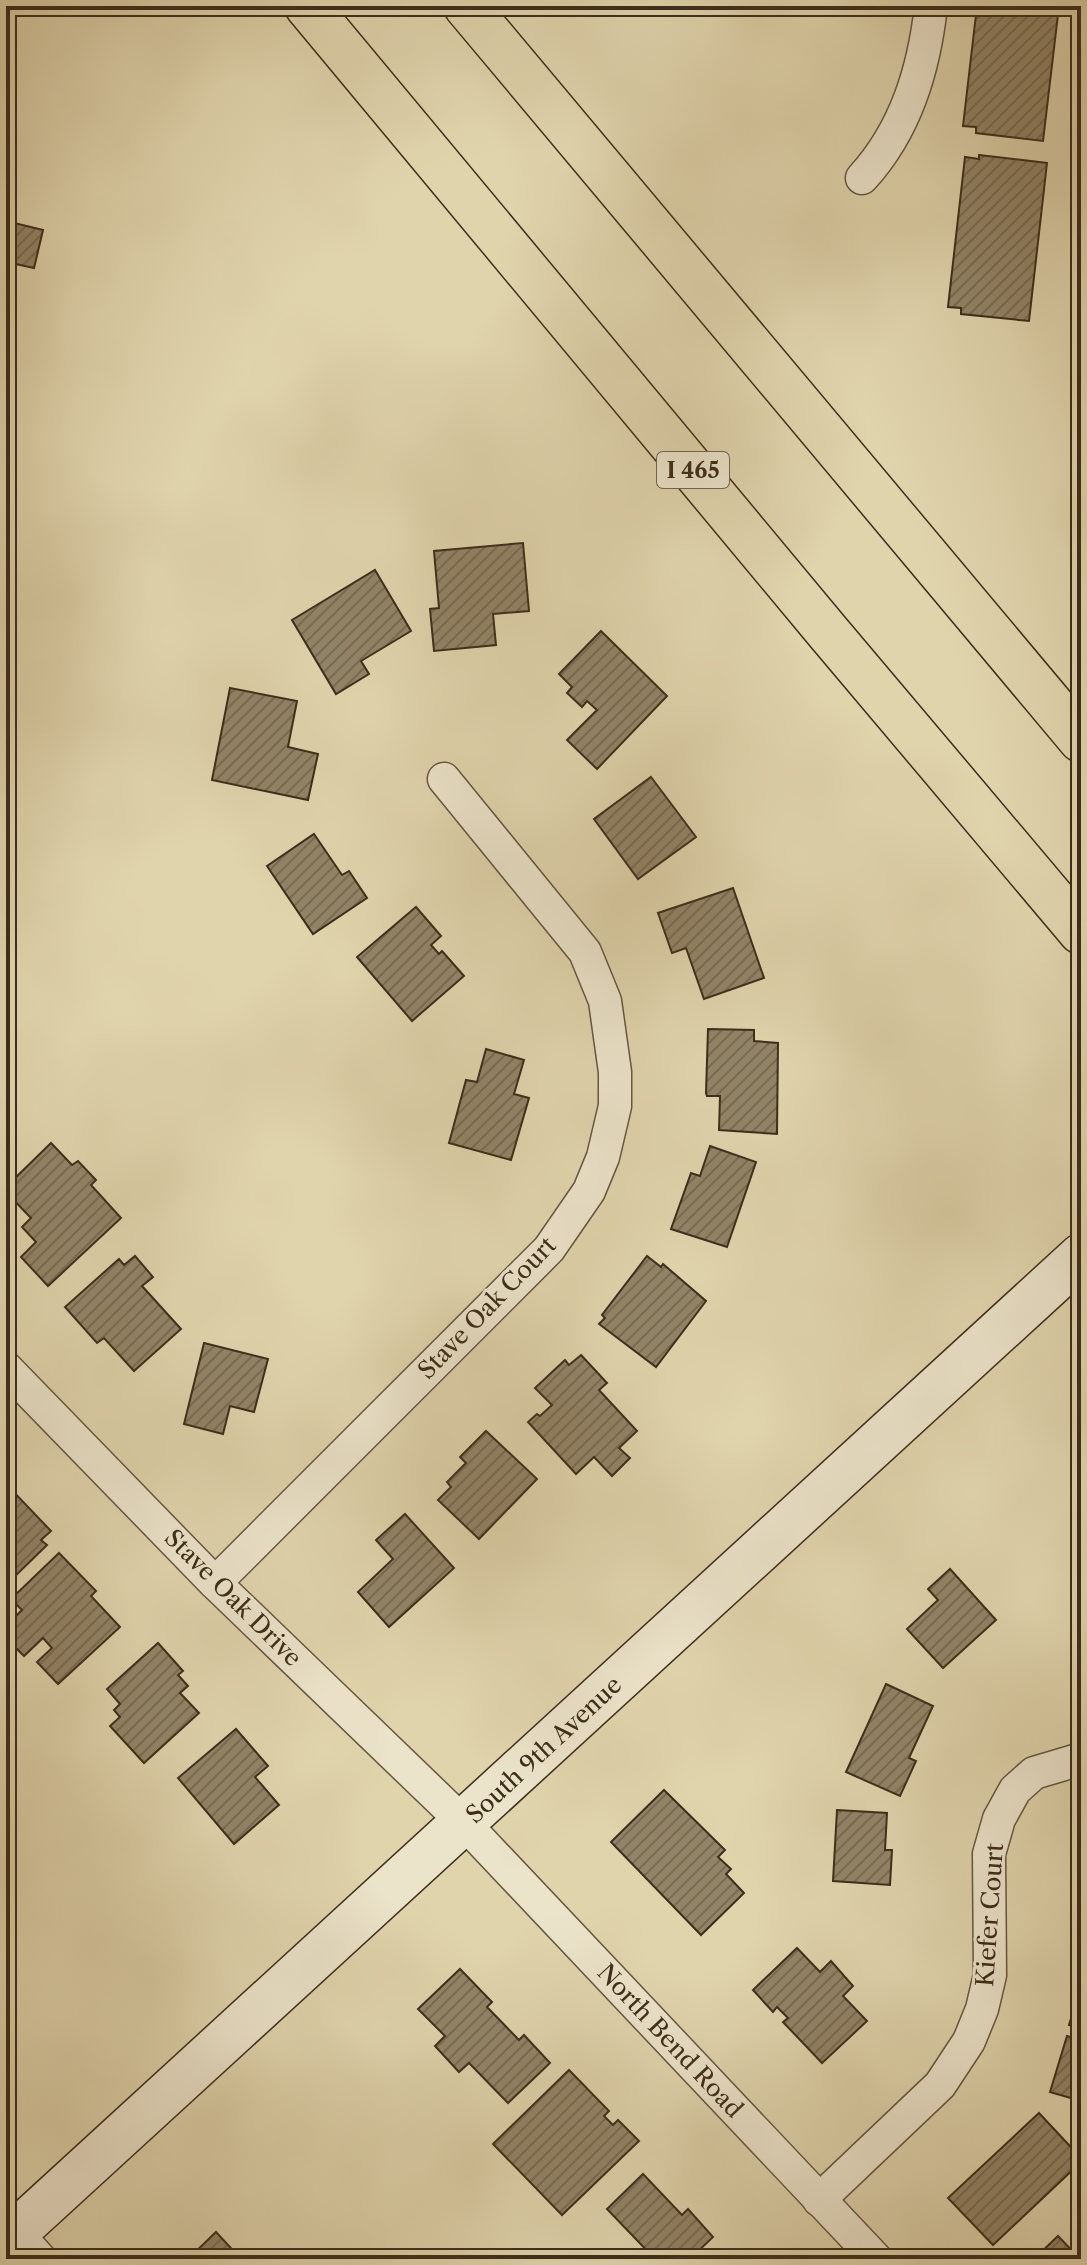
<svg xmlns="http://www.w3.org/2000/svg" width="1087" height="2265" viewBox="0 0 1087 2265" font-family="'Libre Caslon Text',serif">
<style>
.building{fill:url(#building-hatch);stroke:#3d2d1b;stroke-width:2}
.lines{fill:none;stroke-linecap:round;stroke-linejoin:round}
.street-casing{stroke:#665740;stroke-width:35}
.secondary-casing{stroke:#3d2d1b;stroke-width:47}
.highway-casing{stroke:#3d2d1b;stroke-width:47}
.street{stroke:#ebe3ca;stroke-width:32}
.secondary{stroke:#ebe3ca;stroke-width:44}
.highway{stroke:#e0d4ad;stroke-width:44}
.labels{text-anchor:middle;stroke-width:6;stroke-linejoin:round;paint-order:stroke}
.shield{fill:#ebe3ca;stroke:#716450;stroke-width:2}
.shield-label{font-size:22px;font-weight:bold;fill:#3d2d1b}
.street-label{font-size:24px;fill:#3d2d1b;stroke:#ebe3ca}
</style>
<defs>
<pattern id="building-hatch" width="6" height="6" patternUnits="userSpaceOnUse" patternTransform="scale(2)"><rect width="6" height="6" fill="#928467"/><path d="M-1 1l2-2M0 6l6-6M5 7l2-2" fill="none" stroke="#786c54"/></pattern>
</defs>
<rect width="100%" height="100%" fill="#e0d4ad"/>
<filter id="stains"><feTurbulence type="fractalNoise" baseFrequency=".0025" numOctaves="4"/><feColorMatrix values="0 0 0 0 .2 0 0 0 0 .09 0 0 0 0 .02 0 0 0 .5 -.17"/></filter>
<radialGradient id="worn" r=".72"><stop offset=".6" stop-color="#630" stop-opacity="0"/><stop offset="1" stop-color="#630" stop-opacity=".3"/></radialGradient>
<g class="building">
<path d="M977 6H1059L1043 141 976 133V127L963 126Z"/>
<path d="M979 155 1047 163 1029 321 961 314V308L948 307 965 157 979 159Z"/>
<path d="M6 221 43 230 34 268 11 263 6 283Z"/>
<path d="M523 543 529 611 493 614 496 645 434 651 430 609 439 608 434 551Z"/>
<path d="M375 570 411 631 361 661 369 674 336 694 292 620Z"/>
<path d="M601 631 667 696 597 769 567 740 597 710 587 701 582 707 567 693 572 687 559 674Z"/>
<path d="M230 688 297 701 288 747 318 754 308 800 212 780Z"/>
<path d="M651 777 696 837 638 879 594 819Z"/>
<path d="M314 834 342 875 349 871 367 898 313 934 267 866Z"/>
<path d="M733 888 764 978 704 999 686 948 672 953 658 913Z"/>
<path d="M416 907 441 936 431 945 439 954 442 951 464 976 412 1021 357 957Z"/>
<path d="M708 1029 754 1030V1041L778 1043 777 1134 719 1130 720 1096H707L706 1093Z"/>
<path d="M486 1049 524 1060 514 1094 529 1098 511 1160 449 1143 466 1080 477 1082Z"/>
<path d="M51 1143 72 1165 78 1161 96 1180 91 1185 121 1218 48 1286 21 1257 36 1242 22 1227 31 1218 6 1192V1187Z"/>
<path d="M710 1146 756 1162 727 1247 671 1229 691 1173 700 1176Z"/>
<path d="M135 1256 153 1277 142 1286 181 1329 134 1371 104 1338 97 1343 65 1307 119 1259 124 1265Z"/>
<path d="M647 1256 661 1267 663 1264 706 1301 656 1367 599 1324 605 1318 602 1315Z"/>
<path d="M204 1343 268 1359 254 1412 230 1406 223 1434 184 1424Z"/>
<path d="M581 1355 607 1383 599 1390 637 1431 619 1448 630 1458 612 1476 594 1457 576 1474 528 1422 537 1414 540 1416 552 1405 535 1388 565 1360 569 1365Z"/>
<path d="M486 1431 537 1479 479 1539 438 1500 451 1487 447 1482 466 1463 460 1457Z"/>
<path d="M6 1484 51 1531 41 1540 47 1545 6 1585Z"/>
<path d="M405 1514 454 1568 389 1627 358 1592 393 1559 376 1540Z"/>
<path d="M59 1553 96 1591 91 1596 120 1627 58 1684 37 1662 52 1648 43 1638 24 1656 6 1638V1626L22 1610 11 1599Z"/>
<path d="M950 1569 996 1620 943 1668 907 1629 938 1600 928 1589Z"/>
<path d="M158 1643 183 1671 178 1675 188 1686 180 1693 199 1713 144 1763 110 1726 120 1717 114 1710 120 1704 107 1689Z"/>
<path d="M886 1684 933 1706 909 1758 916 1761 900 1796 846 1772Z"/>
<path d="M236 1729 268 1766 255 1777 279 1805 234 1844 178 1778Z"/>
<path d="M664 1790 725 1850 718 1857 731 1869 726 1874 744 1893 701 1935 611 1842Z"/>
<path d="M837 1810 887 1813 885 1850H892L890 1885 833 1881Z"/>
<path d="M797 1948 820 1972 831 1961 853 1986 843 1996 867 2021 822 2063 783 2022 788 2018 777 2007 773 2012 753 1990Z"/>
<path d="M460 1969 492 2002 487 2007 519 2040 524 2035 550 2063 508 2103 469 2063 459 2072 435 2046 445 2036 418 2009Z"/>
<path d="M1079 1992H1081V2101L1050 2092 1067 2036 1074 2038 1077 2027 1069 2025Z"/>
<path d="M569 2070 609 2111 604 2116 613 2125 618 2120 639 2141 562 2215 493 2144Z"/>
<path d="M1039 2113 1081 2158V2162L993 2245 948 2198Z"/>
<path d="M643 2174 682 2215 688 2209 713 2237 690 2259H655L607 2209Z"/>
<path d="M216 2232 241 2259H188Z"/>
<path d="M1058 2236 1080 2259H1034Z"/>
</g>
<g class="lines">
<g class="street-casing">
<g id="street">
<path d="M862 178C906 130 924 69 931 6"/>
<path d="M6 1368 215 1583 464 1823 876 2259"/>
<path d="M215 1583 549 1249 589 1191 603 1157 615 1106V1072L605 1001 585 952 444 779"/>
<path d="M819 2200 940 2085 969 2041 982 2009 990 1975 989 1854 999 1819 1015 1790 1034 1773 1081 1759"/>
<path d="M16 2232 40 2259"/>
</g>
</g>
<g class="secondary-casing">
<path id="secondary" d="M6 2241 1081 1256"/>
</g>
<g class="highway-casing">
<g id="highway">
<path d="M307 6 827 631 1081 932"/>
<path d="M466 6 1081 740"/>
</g>
</g>
<use href="#street" class="street"/>
<use href="#secondary" class="secondary"/>
<use href="#highway" class="highway"/>
</g>
<g class="labels">
<rect class="shield" x="657" y="452" width="72" height="36" rx="6"/>
<g class="shield-label">
<text x="693" y="478">I 465</text>
</g>
<g class="street-label">
<text transform="translate(487 1308) rotate(-46)" y="8">Stave Oak Court</text>
<text transform="translate(233 1598) rotate(45)" y="8">Stave Oak Drive</text>
<text transform="translate(544 1750) rotate(-43)" y="8">South 9th Avenue</text>
<text transform="translate(990 1915) rotate(-86)" y="8">Kiefer Court</text>
<text transform="translate(670 2041) rotate(47)" y="8">North Bend Road</text>
</g>
</g>
<rect width="1087" height="2265" fill="none" stroke="#e0d4ad" stroke-width="32"/>
<rect x="8" y="8" width="1071" height="2249" fill="none" stroke="#3d2d1b" stroke-width="4"/>
<rect x="16" y="16" width="1055" height="2233" fill="none" stroke="#3d2d1b" stroke-width="2"/>
<rect width="100%" height="100%" filter="url(#stains)"/>
<rect width="100%" height="100%" fill="url(#worn)"/>
</svg>
